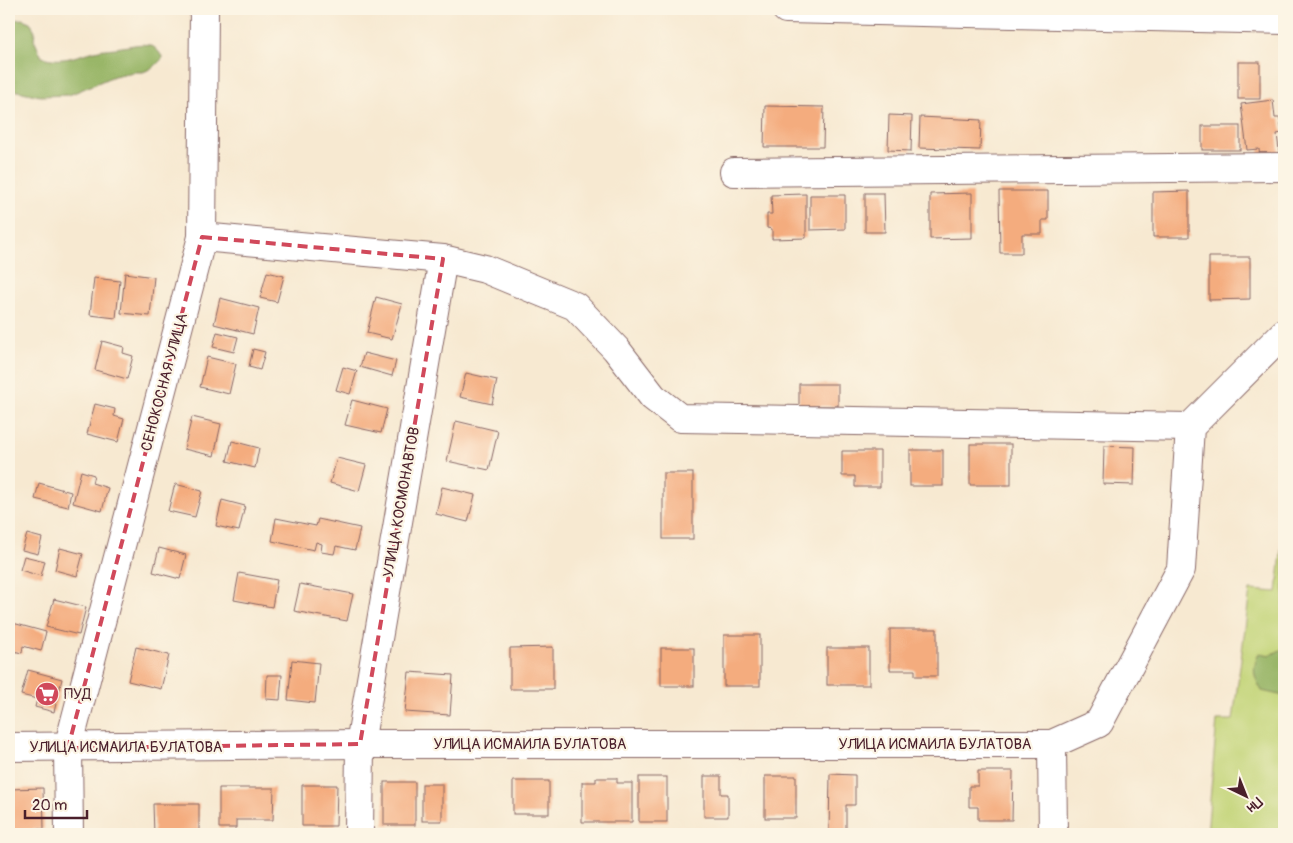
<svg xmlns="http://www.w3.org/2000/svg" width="1293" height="843" viewBox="0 0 1293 843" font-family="Pangolin,sans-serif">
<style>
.green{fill:#c2d477;stroke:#867a51}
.forest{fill:#99b668;stroke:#726a4a}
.building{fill:#f4ac7e}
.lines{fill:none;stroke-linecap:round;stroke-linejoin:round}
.minor-casing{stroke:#876665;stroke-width:30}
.minor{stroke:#fff;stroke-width:28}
.marked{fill:none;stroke:#d1495b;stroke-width:4;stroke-dasharray:10 6;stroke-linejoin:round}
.labels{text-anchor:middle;stroke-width:4.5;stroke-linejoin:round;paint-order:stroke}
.street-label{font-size:15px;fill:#4a1f2b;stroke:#fcf5e5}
.poi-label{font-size:15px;fill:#4a1f2b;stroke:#fcf5e5;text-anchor:start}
</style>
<rect width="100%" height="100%" fill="#fcf5e5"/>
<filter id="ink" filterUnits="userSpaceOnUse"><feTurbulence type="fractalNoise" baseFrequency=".02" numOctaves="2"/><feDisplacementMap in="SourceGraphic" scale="10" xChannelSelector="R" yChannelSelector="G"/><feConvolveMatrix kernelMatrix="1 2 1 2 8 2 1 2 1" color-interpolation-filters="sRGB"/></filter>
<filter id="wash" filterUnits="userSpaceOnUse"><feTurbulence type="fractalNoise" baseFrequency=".0096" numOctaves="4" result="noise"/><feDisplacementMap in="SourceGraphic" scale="20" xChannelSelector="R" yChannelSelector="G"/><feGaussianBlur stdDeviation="1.12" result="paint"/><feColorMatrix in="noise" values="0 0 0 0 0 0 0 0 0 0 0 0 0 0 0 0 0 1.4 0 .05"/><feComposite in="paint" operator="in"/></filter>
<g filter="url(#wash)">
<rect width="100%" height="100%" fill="#f7e9d1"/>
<path class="green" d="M1284 523V834H1207L1217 720H1233L1250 590 1277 592Z"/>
<g class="forest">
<path d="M22 19 30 22 35 31 34 40 42 57C63 63 75 56 95 51 104 48 113 49 122 47 131 46 140 43 149 45 156 47 159 52 163 58L153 68 143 72H134L114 76 69 95 40 96 9 89V23L13 20Z"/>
<path d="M1284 648V696L1262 691C1253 675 1252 669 1259 653L1271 655Z"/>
</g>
<g id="blocks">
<g class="building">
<rect x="1238" y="62" width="22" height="37"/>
<path d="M1273 100 1275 118H1280L1282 133 1277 134 1280 158 1260 161 1259 149 1247 150 1241 104Z"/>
<path d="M765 106 824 107 823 147H764Z"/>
<path d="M889 115 912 116 911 151 888 150Z"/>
<path d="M920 117 981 120 980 150 919 148Z"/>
<rect x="1202" y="126" width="38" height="24"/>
<path d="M999 191H1048V220H1042V234H1022V253H1000Z"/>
<path d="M1189 191V237H1153V192Z"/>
<path d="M865 193H884L885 232H865Z"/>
<path d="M972 193V238L930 239V194Z"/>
<path d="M806 194V238L772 239V229L767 228V214H772L771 195Z"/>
<path d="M810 195H845V229L810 230Z"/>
<path d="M1209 257H1250V299L1209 300Z"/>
<path d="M267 272 284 276 277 302 260 298Z"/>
<path d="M125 273 154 277 150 316 121 313Z"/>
<path d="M94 278 120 281 116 318 90 315Z"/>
<path d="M376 297 402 304 392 339 367 333Z"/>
<path d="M220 298 259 308 253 334 214 324Z"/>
<path d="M217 332 238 337 234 352 213 347Z"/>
<path d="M102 341 124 347 123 353 133 356 127 379 95 370Z"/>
<path d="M253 349 265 352 260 370 249 367Z"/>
<path d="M364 353 396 361 392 376 360 367Z"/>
<path d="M207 357 236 364 229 394 200 387Z"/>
<path d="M343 367 357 371 350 394 336 390Z"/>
<path d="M466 373 497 380 492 404 460 397Z"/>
<rect x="799" y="384" width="39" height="22"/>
<path d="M352 400 387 409 381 433 345 425Z"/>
<path d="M95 404 115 409 114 416 124 419 118 442 87 434Z"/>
<path d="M192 417 221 424 214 456 184 449Z"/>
<path d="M456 421 498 431 489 470 447 461Z"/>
<path d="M232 441 259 448 255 468 227 461Z"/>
<rect x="970" y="444" width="41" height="41"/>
<path d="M1104 446 1135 447 1134 485 1103 484Z"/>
<rect x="910" y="450" width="33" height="36"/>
<path d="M842 451H880V487H855V476H842Z"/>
<path d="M337 458 366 465 359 491 330 483Z"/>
<path d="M81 471 94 475 92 483 108 488 102 511 73 503Z"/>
<rect x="663" y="473" width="30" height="66"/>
<path d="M39 483 71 492 68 507 35 499Z"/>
<path d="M175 484 202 491 195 517 168 511Z"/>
<path d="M442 487 475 495 468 522 436 514Z"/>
<path d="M222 500 245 506 239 531 216 526Z"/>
<path d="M276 518 316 526 318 519 360 528 355 550 336 546 334 554 321 552 322 544 316 542 314 550 272 541Z"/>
<path d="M27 534 42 538 38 554 22 550Z"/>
<path d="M60 548 83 554 77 576 55 570Z"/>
<path d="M159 548 186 555 180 579 153 572Z"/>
<path d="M24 556 45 561 41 576 20 570Z"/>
<path d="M239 573 277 580 272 607 234 600Z"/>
<path d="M300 584 353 594 347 621 294 611Z"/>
<path d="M54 599 86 607 79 635 46 627Z"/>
<path d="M9 622 46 632 41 651 23 646 22 653 9 650Z"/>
<path d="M890 629H937V676H915V670H890Z"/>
<rect x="724" y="635" width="36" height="51"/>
<path d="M136 647 169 655 161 689 128 681Z"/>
<path d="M553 647V689H510V648Z"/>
<rect x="661" y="648" width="33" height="38"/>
<rect x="827" y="648" width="42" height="37"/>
<path d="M292 660 319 663 315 703 288 700Z"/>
<path d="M28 670 62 679 54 712 35 707 37 699 21 695Z"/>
<path d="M409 672 453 675 450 715 405 712Z"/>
<path d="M267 675H282L280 700 266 699Z"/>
<path d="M978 771H1013L1012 820H978V807H969V786H978Z"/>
<path d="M830 774 855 775V805H846V832H829Z"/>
<path d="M704 776H721V794H728V817H704Z"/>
<rect x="765" y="776" width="31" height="42"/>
<rect x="639" y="777" width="28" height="45"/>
<path d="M596 778H617V783H632V822H582V782H596Z"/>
<rect x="513" y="781" width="36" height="33"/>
<rect x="384" y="782" width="31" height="43"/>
<rect x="422" y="784" width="20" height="37"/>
<path d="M302 785H337L336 826H302Z"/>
<path d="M43 788 44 829 9 830V789Z"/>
<path d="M219 788H274L273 820H236V828H219Z"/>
<path d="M153 804H199V834H154Z"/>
<path d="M42 831V834H21V832Z"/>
</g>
</g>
</g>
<g filter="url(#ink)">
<use href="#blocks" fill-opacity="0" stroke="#876665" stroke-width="1"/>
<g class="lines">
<g class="minor-casing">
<g id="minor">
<path d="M786 9 1284 20"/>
<path d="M734 172 1284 167"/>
<path d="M202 237 443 259 485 269 575 306 616 349 653 397 680 418 1190 427"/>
<path d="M1052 744 1053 834"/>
<path d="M9 747 360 744H1052L1099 723 1181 569 1190 427 1284 333"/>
<path d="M69 834 68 748 202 237 204 9"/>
<path d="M359 834 360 744 443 259"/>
</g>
</g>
<use href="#minor" class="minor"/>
</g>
</g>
<path class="marked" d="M202 237 443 259 360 744 68 748Z"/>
<defs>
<g id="supermarket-disc" transform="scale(1.25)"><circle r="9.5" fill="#d1495b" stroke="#fcf5e5"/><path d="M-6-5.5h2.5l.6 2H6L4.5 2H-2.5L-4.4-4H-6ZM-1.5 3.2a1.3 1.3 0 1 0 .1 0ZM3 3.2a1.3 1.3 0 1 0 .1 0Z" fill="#fff"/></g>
</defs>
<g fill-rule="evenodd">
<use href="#supermarket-disc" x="47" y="694"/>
</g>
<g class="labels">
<g class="street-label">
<text transform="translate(164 382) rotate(-75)" y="5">СЕНОКОСНАЯ УЛИЦА</text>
<text transform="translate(401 502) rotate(-80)" y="5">УЛИЦА КОСМОНАВТОВ</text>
<text x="530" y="749">УЛИЦА ИСМАИЛА БУЛАТОВА</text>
<text x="935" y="749">УЛИЦА ИСМАИЛА БУЛАТОВА</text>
<text x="126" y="752">УЛИЦА ИСМАИЛА БУЛАТОВА</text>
</g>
<g class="poi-label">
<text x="64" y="699">ПУД</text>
</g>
</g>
<rect width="1293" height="843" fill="none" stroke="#fcf5e5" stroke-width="30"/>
<g transform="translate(1246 796) rotate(137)" stroke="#fcf5e5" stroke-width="4" paint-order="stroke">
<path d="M0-4L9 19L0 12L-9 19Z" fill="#4a1f2b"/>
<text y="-8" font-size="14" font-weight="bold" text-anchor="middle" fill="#4a1f2b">Пн</text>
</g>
<path d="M25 810v8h62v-8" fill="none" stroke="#4a1f2b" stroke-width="2.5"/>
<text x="32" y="810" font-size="15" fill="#4a1f2b" stroke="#fcf5e5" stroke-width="4" paint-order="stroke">20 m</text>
</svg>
